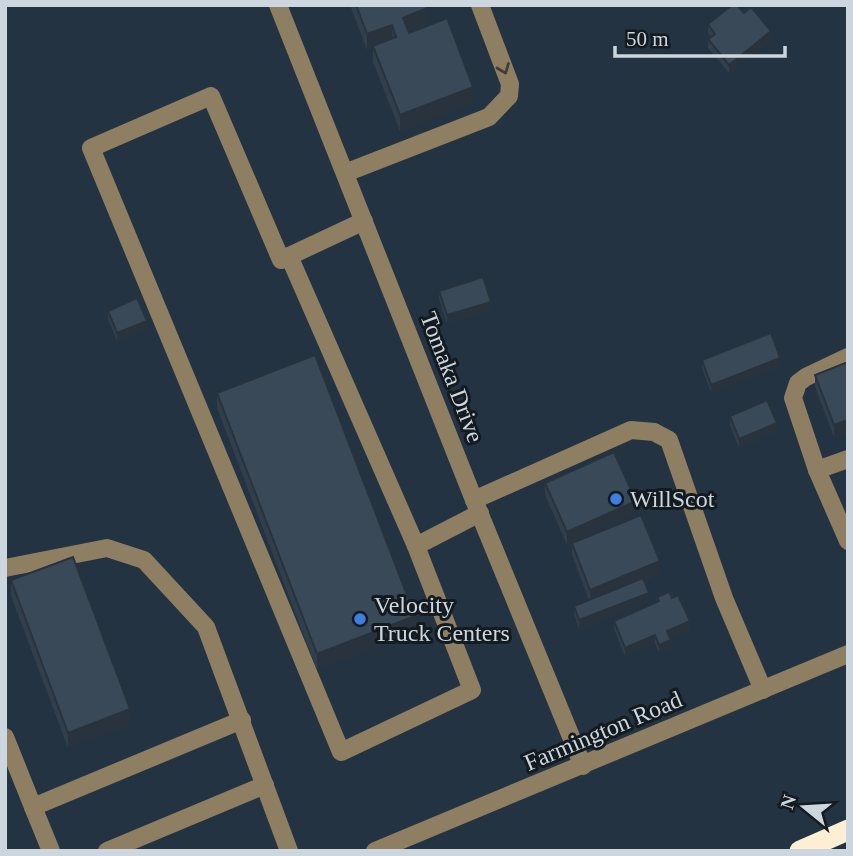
<svg xmlns="http://www.w3.org/2000/svg" width="853" height="856" viewBox="0 0 853 856" font-family="'Times New Roman',serif">
<style>
.lines{fill:none;stroke-linecap:round;stroke-linejoin:round}
.minor{stroke:#8e7f62;stroke-width:18}
.highway{stroke:#fdefd3;stroke-width:21}
.wall{fill:#313f4c}
.shaded-wall{fill:#28333e}
.building{fill:#394958;stroke:#28333e;stroke-width:2}
.oneway{stroke:#3e3d37}
.shop-dot{fill:#3f7fe0;stroke:#131a20;stroke-width:2.5}
.labels{text-anchor:middle;stroke-width:6;stroke-linejoin:round;paint-order:stroke}
.street-label{font-size:24px;fill:#ccd6df;stroke:#131a20}
.poi-label{font-size:24px;fill:#ccd6df;stroke:#131a20;text-anchor:start}
</style>
<rect width="100%" height="100%" fill="#243341"/>
<g class="lines">
<g class="minor">
<path d="M278 5 474 500 583 766"/>
<path d="M345 173 489 117 509 96 510 84 480 5"/>
<path d="M364 221 281 260 211 96 91 148 341 752 472 690 416 546 480 513"/>
<path d="M289 256 416 546"/>
<path d="M848 357 806 377 798 383 793 398 817 470 848 541"/>
<path d="M817 470 848 459"/>
<path d="M474 500 631 430 654 432 669 440 724 598 763 690"/>
<path d="M5 568 107 548 144 560 206 627 289 851"/>
<path d="M5 737 33 807"/>
<path d="M51 851 33 807 242 720"/>
<path d="M107 851 265 785"/>
<path d="M375 851 848 654"/>
</g>
<path class="highway" d="M800 851 848 830"/>
</g>
<g class="wall">
<path d="M350 5H426L427 24 408 32 473 103 400 131 373 62V48L367 50Z"/>
<path d="M744 13 771 40 729 73 708 48V39L711 37 708 33V24Z"/>
<path d="M439 291 491 310 447 324 439 299Z"/>
<path d="M108 311 147 329 117 341 108 319Z"/>
<path d="M702 360 780 366 711 393 702 368Z"/>
<path d="M848 362V432L834 437 815 387V375Z"/>
<path d="M217 393 415 632 317 670 217 408Z"/>
<path d="M730 416 777 432 739 448 730 425Z"/>
<path d="M545 483 636 513 567 545 545 495Z"/>
<path d="M572 543 660 573 644 580 649 601 579 629 574 614V606L589 600 572 555Z"/>
<path d="M11 580 130 725 68 748 11 596Z"/>
<path d="M657 597 672 598 690 630 670 638 671 648 659 653 655 643 625 656 614 629V621L657 602Z"/>
</g>
<g class="shaded-wall">
<path d="M427 8V24L403 34V18Z"/>
<path d="M392 25V41L367 50V34Z"/>
<path d="M771 31V40L729 73V65Z"/>
<path d="M473 87V103L400 131V115Z"/>
<path d="M491 302V310L447 324V315Z"/>
<path d="M147 321V329L117 341V333Z"/>
<path d="M780 358V366L711 393V385Z"/>
<path d="M848 420V432L834 437V425Z"/>
<path d="M777 423V432L739 448V439Z"/>
<path d="M636 501V513L567 545V532Z"/>
<path d="M660 561V573L590 602V590Z"/>
<path d="M649 593V601L579 629V620Z"/>
<path d="M415 616V632L317 670V654Z"/>
<path d="M690 621V630L667 640V631Z"/>
<path d="M655 635V643L625 656V648Z"/>
<path d="M671 640V648L659 653V645Z"/>
<path d="M130 709V725L68 748V733Z"/>
</g>
<g class="building">
<path d="M356 5H426L427 8 403 18 409 33 447 18 473 87 400 115 373 46 396 37 392 25 367 34Z"/>
<path d="M732 5H737L744 13 751 7 771 31 729 65 708 39 715 34 708 24Z"/>
<path d="M483 277 491 302 447 315 439 291Z"/>
<path d="M137 298 147 321 117 333 108 311Z"/>
<path d="M771 333 780 358 711 385 702 360Z"/>
<path d="M315 355 415 616 317 654 217 393Z"/>
<path d="M848 362V420L834 425 815 375Z"/>
<path d="M767 400 777 423 739 439 730 416Z"/>
<path d="M614 452 636 501 567 532 545 483Z"/>
<path d="M641 515 660 561 590 590 572 543Z"/>
<path d="M73 557 130 709 68 733 11 580Z"/>
<path d="M643 578 649 593 579 620 574 606Z"/>
<path d="M669 592 672 598 678 595 690 621 667 631 671 640 659 645 655 635 625 648 614 621 659 601 657 597Z"/>
</g>
<defs><path id="oneway-chevron" d="M-2-3.5L2.5 0L-2 3.5" fill="none" stroke-width="1.6" stroke-linecap="round" stroke-linejoin="round" transform="scale(1.75)"/></defs>
<use class="oneway" href="#oneway-chevron" transform="translate(504 69) rotate(69)"/>
<g class="shop-dot">
<circle cx="616" cy="499" r="7"/>
<circle cx="360" cy="619" r="7"/>
</g>
<g class="labels">
<g class="street-label">
<text transform="translate(452 377) rotate(69)" y="8">Tomaka Drive</text>
<text transform="translate(603 731) rotate(-23)" y="8">Farmington Road</text>
</g>
<g class="poi-label">
<text x="630" y="507">WillScot</text>
<text x="374" y="613">Velocity<tspan x="374" dy="28">Truck Centers</tspan></text>
</g>
</g>
<rect width="853" height="856" fill="none" stroke="#ccd6df" stroke-width="14"/>
<g transform="translate(804 807) rotate(288)" stroke="#131a20" stroke-width="5" paint-order="stroke">
<path d="M0-5L12 26L0 18L-12 26Z" fill="#ccd6df"/>
<text y="-10" font-size="19" font-weight="bold" text-anchor="middle" fill="#ccd6df">N</text>
</g>
<path d="M615 46v10h170v-10" fill="none" stroke="#ccd6df" stroke-width="3.5"/>
<text x="626" y="46" font-size="21" fill="#ccd6df" stroke="#131a20" stroke-width="5" paint-order="stroke">50 m</text>
</svg>
